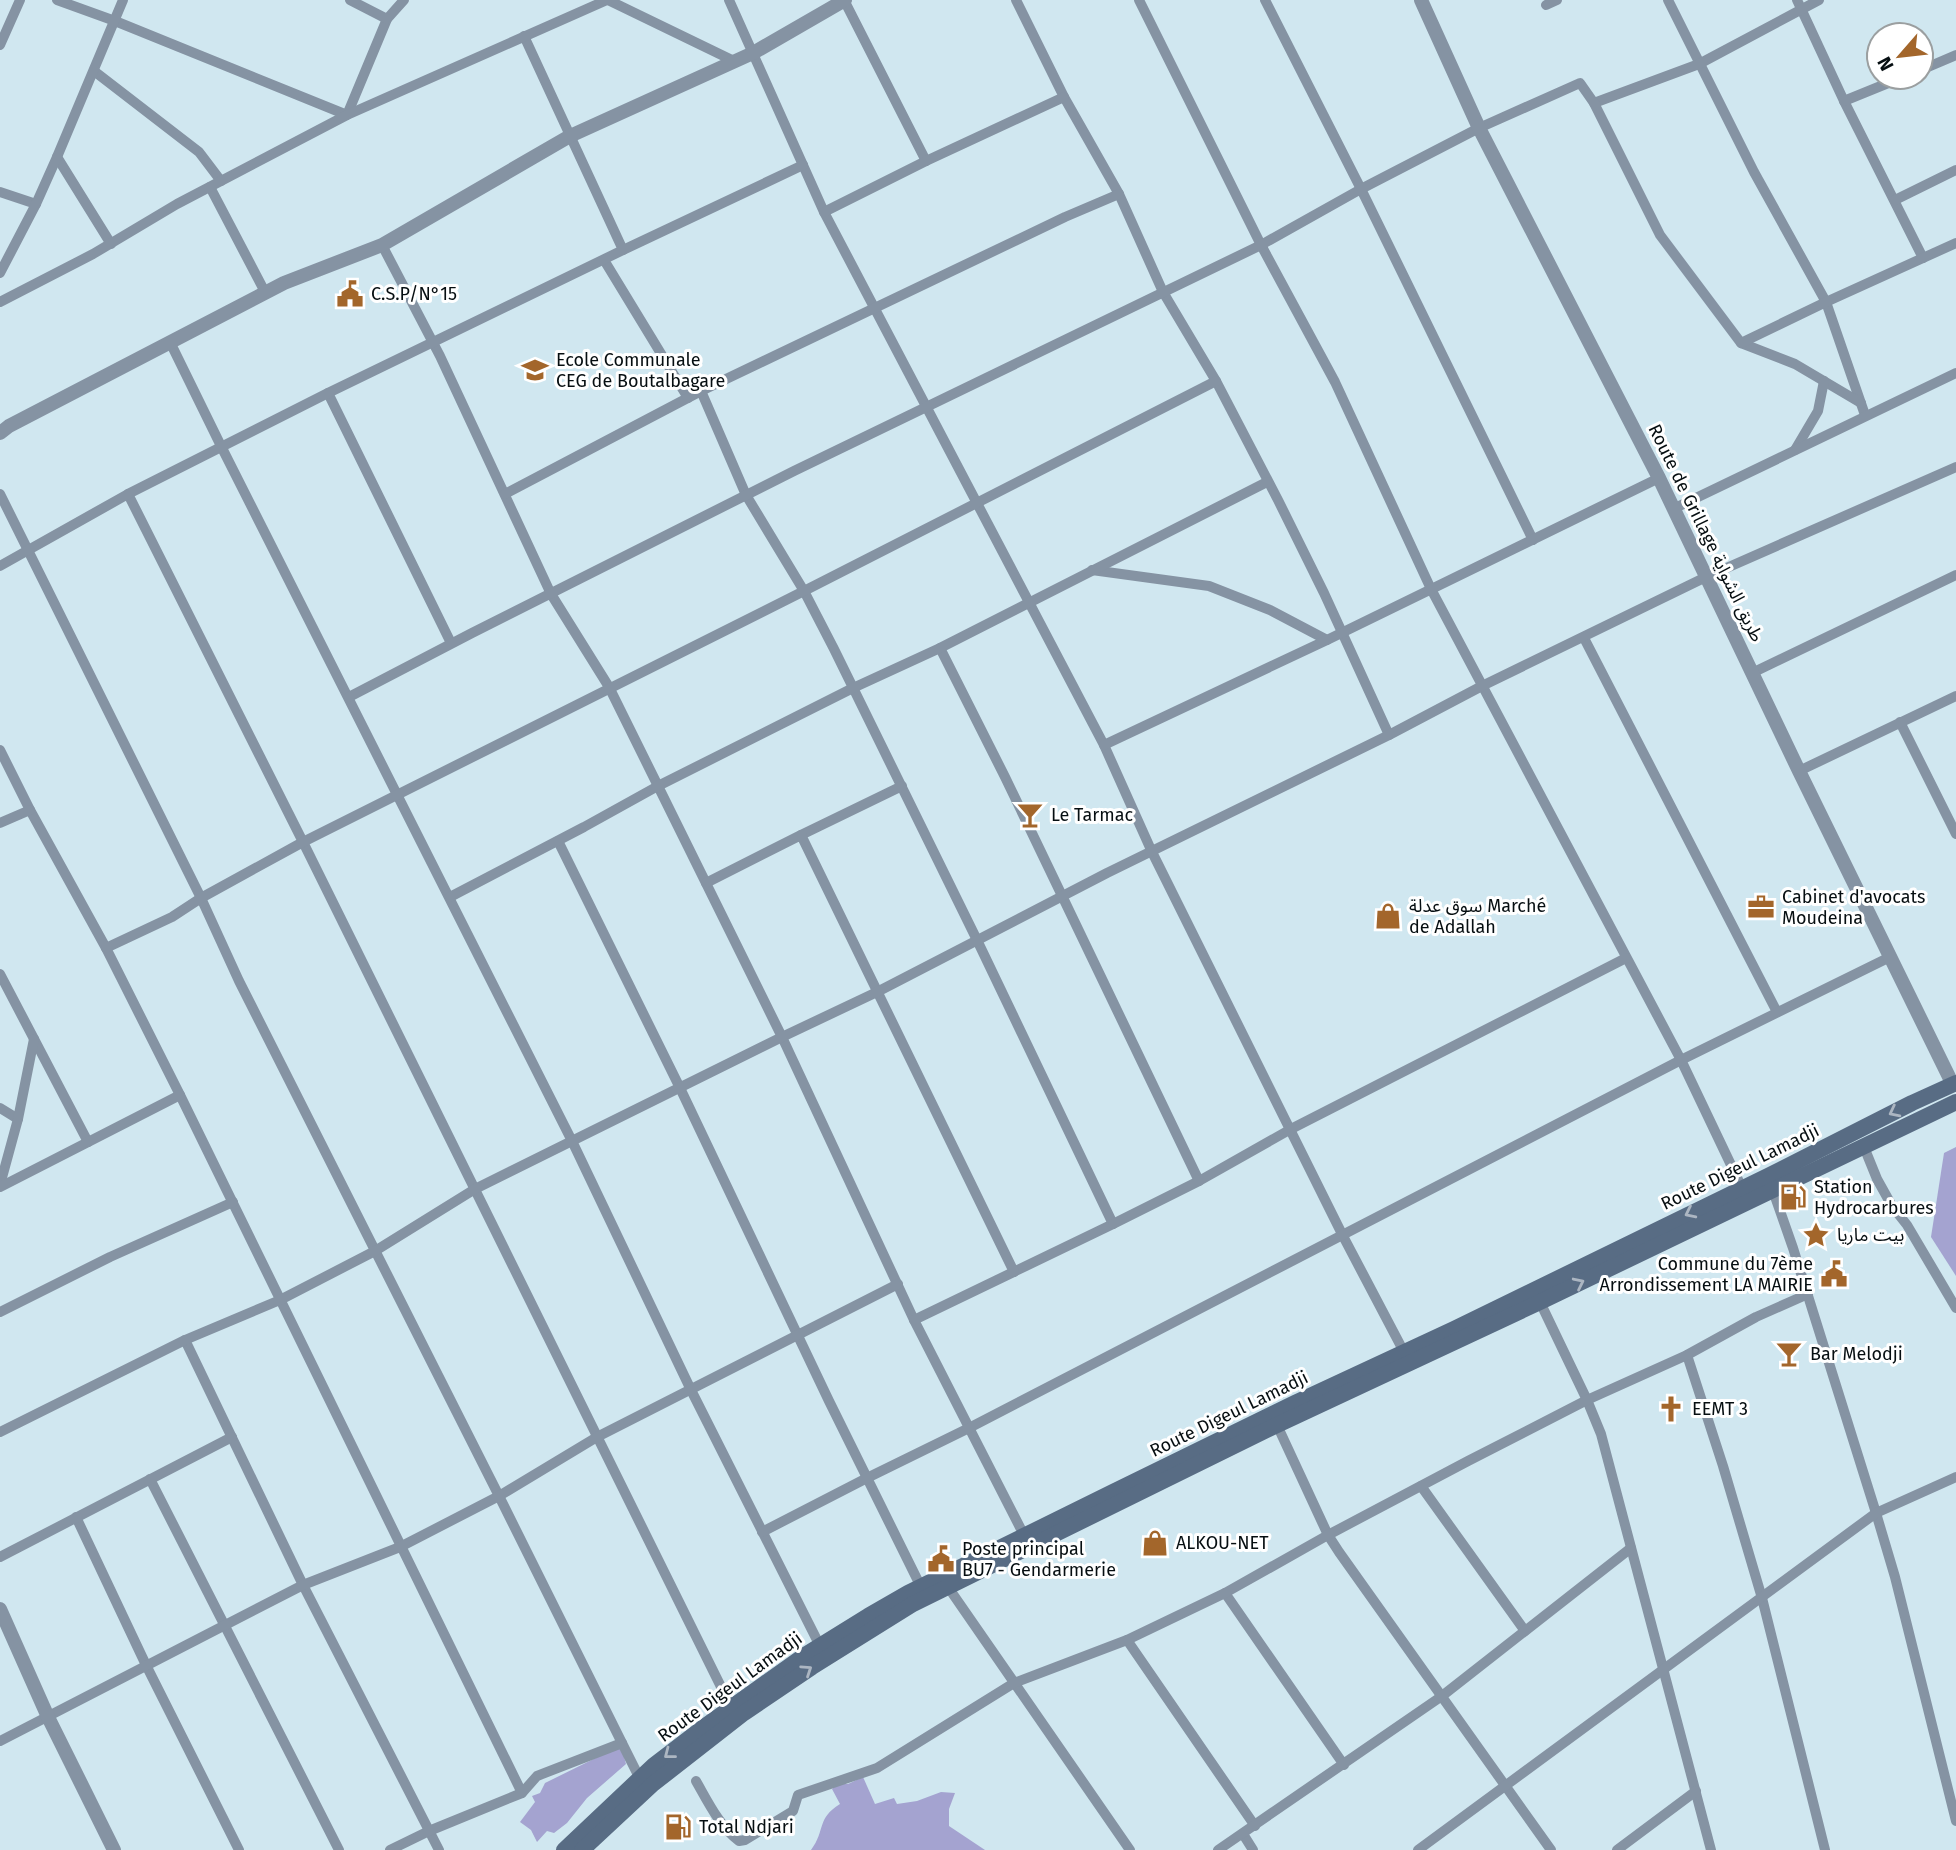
<svg xmlns="http://www.w3.org/2000/svg" width="1956" height="1850" viewBox="0 0 1956 1850" font-family="'Fira Sans','Noto Sans Arabic',sans-serif">
<style>
.water{fill:#a4a3d0}
.lines{fill:none;stroke-linecap:round;stroke-linejoin:round}
.minor{stroke:#8593a3;stroke-width:10}
.tertiary{stroke:#8593a3;stroke-width:14}
.secondary{stroke:#586c84;stroke-width:16}
.oneway{stroke:#acb6c2}
.labels{text-anchor:middle;stroke-width:6;stroke-linejoin:round;paint-order:stroke}
.poi-label{font-size:18px;fill:#060e11;stroke:#fff;text-anchor:start}
.street-label{font-size:18px;fill:#060e11;stroke:#fff}
</style>
<rect width="100%" height="100%" fill="#d0e7f0"/>
<g class="water">
<path d="M1956 1147V1276L1931 1237 1944 1153Z"/>
<path d="M618 1747 623 1753 626 1764 587 1798 567 1823 554 1833 547 1831 537 1842 531 1830 520 1822 535 1802 532 1796 540 1793 545 1783Z"/>
<path d="M863 1777 875 1804 894 1798 897 1804 917 1801 941 1792 955 1793 949 1809V1826L985 1850H811C826 1830 816 1819 840 1804L832 1789 838 1784H848Z"/>
</g>
<g class="lines">
<g class="minor">
<path d="M57 0 115 21 347 115 387 19 404 0"/>
<path d="M350 0 387 19"/>
<path d="M608 0 734 61"/>
<path d="M729 0 824 212 1104 745 1152 852 1343 1236 1404 1352"/>
<path d="M844 0 926 161"/>
<path d="M1016 0 1064 97 1119 194 1163 292 1216 381 1278 500 1324 593 1389 735"/>
<path d="M1139 0 1261 245 1335 382 1431 589 1681 1060 1742 1188"/>
<path d="M1265 0 1361 189 1533 540"/>
<path d="M1668 0 1754 172 1826 302 1865 415"/>
<path d="M1797 0 1844 101 1923 258"/>
<path d="M1546 5 1557 0"/>
<path d="M524 36 623 250"/>
<path d="M0 45 20 0"/>
<path d="M1921 70 1956 55"/>
<path d="M94 71 199 152 221 181"/>
<path d="M1844 101 1903 77"/>
<path d="M1594 103 1699 64 1819 0"/>
<path d="M57 157 111 244"/>
<path d="M210 187 265 292"/>
<path d="M0 192 36 204"/>
<path d="M1895 200 1956 170"/>
<path d="M824 212 926 161 1064 97"/>
<path d="M382 245 440 356 551 594 609 687 658 786 782 1037 914 1320 1027 1541"/>
<path d="M604 260 688 398"/>
<path d="M0 273 36 204 57 157 123 0"/>
<path d="M0 302 93 254 177 204 347 115 607 0"/>
<path d="M170 342 221 446 572 1141 691 1390 820 1646"/>
<path d="M1741 343 1795 364 1861 403"/>
<path d="M701 391 746 495 804 591 834 649 977 940 1113 1224 914 1320"/>
<path d="M328 393 451 643"/>
<path d="M1795 450 1818 411 1824 381"/>
<path d="M0 494 201 898 239 981 499 1496 622 1743"/>
<path d="M128 494 303 842 731 1707"/>
<path d="M505 494 701 391 1065 217 1119 194"/>
<path d="M1673 509 1956 373"/>
<path d="M0 566 128 494 328 393 623 250 803 165"/>
<path d="M1092 570 1209 586 1270 610 1327 640"/>
<path d="M1584 638 1777 1012"/>
<path d="M940 648 1005 777 1199 1181"/>
<path d="M1752 673 1956 575"/>
<path d="M349 697 472 633 794 471 1261 245 1361 189 1479 128 1580 83 1594 103 1660 235 1741 343 1826 302 1956 243"/>
<path d="M1900 722 1956 834"/>
<path d="M1104 745 1327 640 1659 478"/>
<path d="M0 750 30 810 106 948 180 1095 522 1793"/>
<path d="M1799 771 1956 696"/>
<path d="M0 823 30 810"/>
<path d="M801 835 902 786"/>
<path d="M558 841 680 1088 829 1401 921 1587"/>
<path d="M706 883 801 835 1014 1272"/>
<path d="M450 897 584 827 658 786 853 688 940 648 1267 482"/>
<path d="M106 948 172 917 201 898 303 842 804 591 1216 381"/>
<path d="M0 974 88 1142"/>
<path d="M0 1108 18 1119"/>
<path d="M1864 1147 1877 1179 1892 1206 1907 1225 1956 1308"/>
<path d="M0 1185 18 1119 34 1039"/>
<path d="M1771 1185 1793 1248 1876 1513 1895 1577 1956 1821"/>
<path d="M0 1187 180 1095"/>
<path d="M1113 1224 1199 1181 1291 1129 1626 958"/>
<path d="M1540 1302 1587 1400 1601 1434 1711 1850"/>
<path d="M0 1312 110 1257 233 1202"/>
<path d="M185 1340 303 1585 439 1850"/>
<path d="M1687 1355 1723 1466 1762 1598 1825 1850"/>
<path d="M1277 1425 1328 1535 1339 1552 1551 1850"/>
<path d="M0 1432 185 1340 280 1300 375 1251 475 1189 782 1037 877 992 1107 873 1389 735 1482 686 1706 577 1956 467"/>
<path d="M150 1479 339 1850"/>
<path d="M1421 1486 1525 1631"/>
<path d="M76 1517 146 1665 239 1850"/>
<path d="M762 1532 867 1478 969 1428 1681 1060 1890 957"/>
<path d="M0 1557 232 1437"/>
<path d="M948 1587 1130 1850"/>
<path d="M1225 1593 1344 1765"/>
<path d="M1127 1640 1255 1826"/>
<path d="M0 1741 303 1585 400 1547 499 1496 597 1437 898 1284"/>
<path d="M696 1781C708 1802 720 1827 739 1841L745 1840 793 1811 798 1795 877 1768 1014 1683 1127 1640 1225 1593 1328 1535 1468 1461 1587 1400 1687 1355 1756 1317 1808 1294"/>
<path d="M1243 1834 1253 1850"/>
<path d="M390 1850 429 1831 522 1793 537 1776 622 1743 640 1779"/>
<path d="M1218 1850 1442 1696 1631 1548"/>
<path d="M1418 1850 1876 1513 1956 1477"/>
<path d="M1617 1850 1696 1791"/>
</g>
<g class="tertiary">
<path d="M1421 0 1479 128 1659 478 1799 771 1953 1085"/>
<path d="M0 433 9 426 284 283 382 245 570 136 753 53 845 0"/>
<path d="M0 1609 48 1717 114 1850"/>
</g>
<g class="secondary">
<path d="M564 1850 654 1765 701 1729 805 1655 868 1616 908 1593 1113 1492 1295 1403 1454 1329 1768 1176 1912 1103 1956 1083"/>
<path d="M582 1850 653 1784 744 1713 812 1667 913 1604 1277 1425 1540 1302 1956 1102"/>
</g>
</g>
<defs><path id="oneway-chevron" d="M-2-3.5L2.5 0L-2 3.5" fill="none" stroke-width="1.6" stroke-linecap="round" stroke-linejoin="round" transform="scale(1.75)"/></defs>
<g class="oneway">
<use href="#oneway-chevron" transform="translate(1894 1112) rotate(153)"/>
<use href="#oneway-chevron" transform="translate(1690 1213) rotate(154)"/>
<use href="#oneway-chevron" transform="translate(1579 1283) rotate(-26)"/>
<use href="#oneway-chevron" transform="translate(807 1670) rotate(-34)"/>
<use href="#oneway-chevron" transform="translate(669 1754) rotate(142)"/>
</g>
<defs>
<g id="civic-bare" transform="scale(2.1)"><path d="M-.6-6.5H3V-4.5H.6V-3L4-1V1h2V6H-6V1h2V-1L-.6-3ZM-1.2 2.5V6h2.4V2.5Z" fill="#a3662b" stroke="#fff" stroke-width="2.5" paint-order="stroke"/></g>
<g id="school-bare" transform="scale(2.1)"><path d="M0-5L7-2L0 1L-7-2ZM-4 1L0 2.5L4 1V4Q0 6-4 4Z" fill="#a3662b" stroke="#fff" stroke-width="2.5" paint-order="stroke"/></g>
<g id="bar-bare" transform="scale(2.1)"><path d="M-6-5H6L.8 .8V4.5H3.5V6h-7V4.5H-.8V.8Z" fill="#a3662b" stroke="#fff" stroke-width="2.5" paint-order="stroke"/></g>
<g id="office-bare" transform="scale(2.1)"><path d="M-6-3h4V-5.5h4V-3h4V5H-6ZM-1-4.5V-3h2v-1.5ZM-6 0V1H6V0Z" fill="#a3662b" stroke="#fff" stroke-width="2.5" paint-order="stroke"/></g>
<g id="shop-bare" transform="scale(2.1)"><path d="M-5-2.5h2.3a2.7 3.5 0 0 1 5.4 0H5L5.5 6h-11ZM-1.5-2.5h3a1.5 2.3 0 0 0-3 0Z" fill="#a3662b" stroke="#fff" stroke-width="2.5" paint-order="stroke"/></g>
<g id="fuel-bare" transform="scale(2.1)"><path d="M-5.5-6h7V0h2V4h1.3V-2.5L3-4.5l.8-.8L6-3V5H2.5V1h-1V6h-7ZM-4.2-4.7v3.2H.2V-4.7Z" fill="#a3662b" stroke="#fff" stroke-width="2.5" paint-order="stroke"/></g>
<g id="sight-bare" transform="scale(2.1)"><path d="M0-6L1.8-2.2L6-1.7L2.9 1.2L3.7 5.4L0 3.3L-3.7 5.4L-2.9 1.2L-6-1.7L-1.8-2.2Z" fill="#a3662b" stroke="#fff" stroke-width="2.5" paint-order="stroke"/></g>
<g id="church-bare" transform="scale(2.1)"><path d="M-1.2-6h2.4v3.5h3.3v2.4h-3.3V6h-2.4V-.1h-3.3v-2.4h3.3Z" fill="#a3662b" stroke="#fff" stroke-width="2.5" paint-order="stroke"/></g>
</defs>
<g fill-rule="evenodd">
<use href="#civic-bare" x="350" y="294"/>
<use href="#school-bare" x="535" y="370"/>
<use href="#bar-bare" x="1030" y="815"/>
<use href="#office-bare" x="1761" y="907"/>
<use href="#shop-bare" x="1388" y="916"/>
<use href="#fuel-bare" x="1793" y="1197"/>
<use href="#sight-bare" x="1816" y="1235"/>
<use href="#civic-bare" x="1834" y="1274"/>
<use href="#bar-bare" x="1789" y="1354"/>
<use href="#church-bare" x="1671" y="1409"/>
<use href="#shop-bare" x="1155" y="1543"/>
<use href="#civic-bare" x="941" y="1559"/>
<use href="#fuel-bare" x="678" y="1827"/>
</g>
<g class="labels">
<g class="poi-label">
<text x="371" y="300">C.S.P/N°15</text>
<text x="556" y="366">Ecole Communale<tspan x="556" dy="21">CEG de Boutalbagare</tspan></text>
<text x="1051" y="821">Le Tarmac</text>
<text x="1782" y="903">Cabinet d'avocats<tspan x="1782" dy="21">Moudeina</tspan></text>
<text x="1409" y="912">سوق عدلة Marché<tspan x="1409" dy="21">de Adallah</tspan></text>
<text x="1814" y="1193">Station<tspan x="1814" dy="21">Hydrocarbures</tspan></text>
<text x="1837" y="1241">بيت ماريا</text>
<text x="1813" y="1270" text-anchor="end">Commune du 7ème<tspan x="1813" dy="21">Arrondissement LA MAIRIE</tspan></text>
<text x="1810" y="1360">Bar Melodji</text>
<text x="1692" y="1415">EEMT 3</text>
<text x="1176" y="1549">ALKOU-NET</text>
<text x="962" y="1555">Poste principal<tspan x="962" dy="21">BU7 - Gendarmerie</tspan></text>
<text x="699" y="1833">Total Ndjari</text>
</g>
<g class="street-label">
<text transform="translate(1706 533) rotate(64)" y="6">Route de Grillage طريق الشواية</text>
<text transform="translate(1740 1167) rotate(-26)" y="6">Route Digeul Lamadji</text>
<text transform="translate(1229 1414) rotate(-26)" y="6">Route Digeul Lamadji</text>
<text transform="translate(730 1687) rotate(-36)" y="6">Route Digeul Lamadji</text>
</g>
</g>
<g transform="translate(1900 56) rotate(242)"><circle r="33" fill="#ffffff" stroke="#9b9fa0" stroke-width="2"/>
<path d="M0-5L12 26L0 18L-12 26Z" fill="#a3662b"/>
<text y="-10" font-size="19" font-weight="bold" text-anchor="middle" fill="#060e11">N</text>
</g>
</svg>
